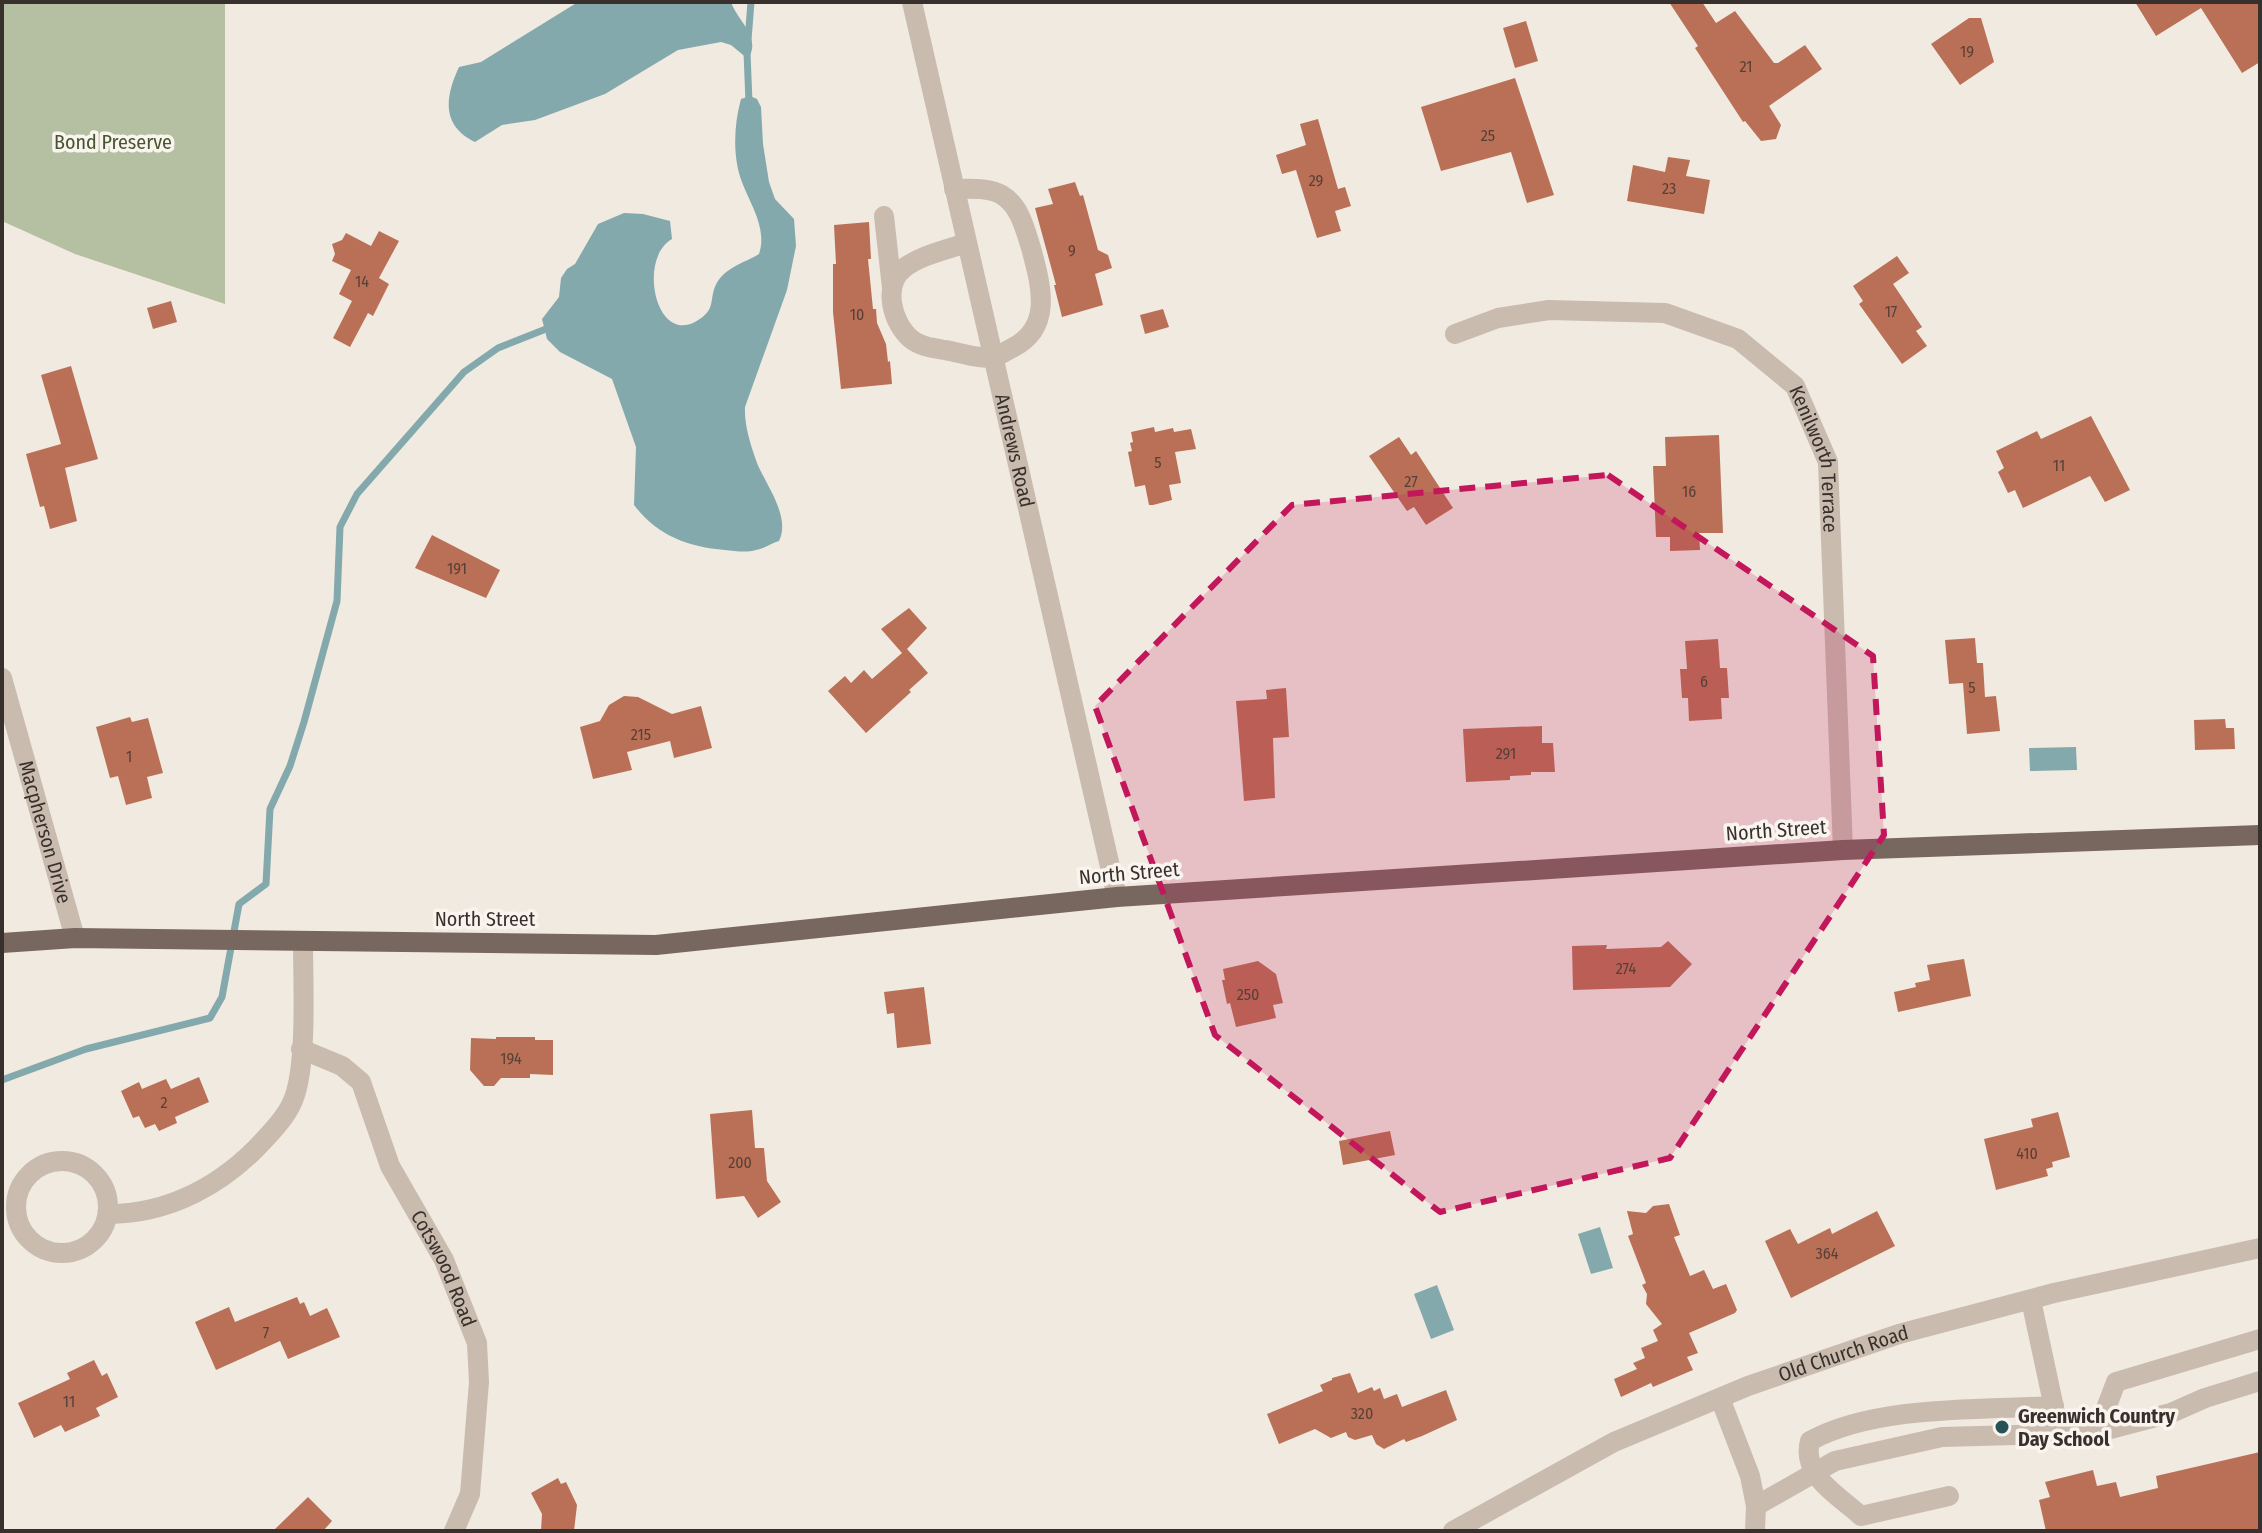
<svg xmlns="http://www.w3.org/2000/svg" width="2262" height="1533" viewBox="0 0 2262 1533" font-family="'Fira Sans Condensed',sans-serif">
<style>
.green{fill:#b5bfa2}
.water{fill:#83a9ac}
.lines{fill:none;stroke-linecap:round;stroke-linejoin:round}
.stream{stroke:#83a9ac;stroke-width:7}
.building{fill:#ba7056}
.minor{stroke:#c9bbae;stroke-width:20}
.major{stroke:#78675e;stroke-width:20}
.marked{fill:#c2185b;fill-opacity:0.2;stroke:#c2185b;stroke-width:6;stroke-dasharray:16 10;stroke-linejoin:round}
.poi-dot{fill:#255256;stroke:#f9f4ee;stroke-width:3}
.labels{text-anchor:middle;stroke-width:7;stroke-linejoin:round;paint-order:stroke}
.number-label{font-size:16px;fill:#584036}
.park-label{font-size:20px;fill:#475432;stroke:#f9f4ee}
.street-label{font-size:20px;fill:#38302c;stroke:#f9f4ee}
.poi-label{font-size:20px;font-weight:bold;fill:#38302c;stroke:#f9f4ee;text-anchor:start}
</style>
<rect width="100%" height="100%" fill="#f1eae1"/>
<path class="green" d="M2 2H225V304L75 254 2 221Z"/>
<g class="water">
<path d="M578 2H731C738 22 762 37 748 59L731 45 721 42 678 50 605 94 535 120 502 125 475 142C441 126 445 97 459 67L481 62Z"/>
<path d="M750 96 757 99 761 107 763 144 769 182 775 199 794 219 796 246 787 290 745 407C744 425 751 446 757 463 766 485 791 517 779 541 771 543 764 549 756 550 746 553 735 551 725 550 687 547 657 535 634 505L636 447 612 379 560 352 547 339 542 319 559 297 561 278 567 269 575 264 598 224 624 213 643 214 670 221 672 239C638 258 655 343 695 322 719 309 707 298 718 281 727 267 746 262 759 254 769 224 744 197 738 169 733 146 735 121 741 99Z"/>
<path d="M2076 747 2077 770 2030 771 2029 748Z"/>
<path d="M1600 1227 1613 1268 1591 1274 1578 1234Z"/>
<path d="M1437 1285 1454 1330 1431 1339 1414 1294Z"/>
</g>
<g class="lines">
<g class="stream">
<path d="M748 40 751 2"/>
<path d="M747 52 749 103"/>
<path d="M2 1080 86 1049 210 1018 222 997 239 904 266 884 270 809 290 766 304 722 337 601 340 527 357 494 464 372 498 348 551 327"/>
</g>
</g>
<g class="building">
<path d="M1669 2H1702L1716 23 1735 11 1774 63H1778L1805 45 1822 69 1769 106 1781 125 1776 139 1761 141 1745 121 1743 122 1695 48 1698 46Z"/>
<path d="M2135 2H2260V62L2242 73 2201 8 2156 36Z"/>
<path d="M1969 18H1981L1994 62 1960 85 1931 44Z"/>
<path d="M1526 21 1538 61 1515 68 1503 28Z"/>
<path d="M1515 78 1554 195 1527 203 1511 152 1441 171 1421 107Z"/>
<path d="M1318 119 1338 189 1345 187 1351 206 1335 211 1341 231 1317 238 1296 170 1282 174 1276 155 1306 145 1300 124Z"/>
<path d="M1668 157 1690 160 1686 176 1710 180 1704 214 1627 201 1633 165 1665 172Z"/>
<path d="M1075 182 1080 196 1083 195 1098 250 1108 255 1112 268 1095 274 1103 305 1062 317 1054 285H1056L1035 208 1053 204 1048 189Z"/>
<path d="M869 222 871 259H868L873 309H876L877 323 886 344 888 362 890 361 892 384 841 389 833 312V264H836L834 225Z"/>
<path d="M379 231 399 241 379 278 389 284 373 316 368 313 350 347 333 338 352 301 339 294 351 270 332 261 335 254 332 244 342 240 346 233 371 246Z"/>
<path d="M1897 256 1909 273 1893 284 1922 327 1916 331 1927 346 1902 364 1859 304 1863 301 1853 286Z"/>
<path d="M171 301 177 322 153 329 147 308Z"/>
<path d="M1163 309 1169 327 1145 334 1140 315Z"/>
<path d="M71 366 98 459 65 468 77 521 50 529 44 506 40 507 26 454 61 444 41 375Z"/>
<path d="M2091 416 2130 490 2105 502 2090 476 2023 508 2015 490 2008 493 1998 472 2004 468 1996 451 2037 431 2041 439Z"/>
<path d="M1154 427 1155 432 1173 428 1174 432 1191 429 1196 449 1175 452 1181 483 1169 485 1172 500 1153 505H1149L1145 485 1135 487 1128 452 1132 451 1130 443 1133 442 1131 432Z"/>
<path d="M1719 435 1723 533H1699L1700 550 1670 551V537H1656L1653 466H1666L1665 437Z"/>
<path d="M1399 437 1411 455 1416 451 1453 508 1426 525 1414 507 1407 511 1369 456Z"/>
<path d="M432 535 500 570 486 598 415 568Z"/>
<path d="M909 608 927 628 907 649 928 673 909 690 911 692 866 733 828 691 845 676 851 683 864 670 872 679 902 653 881 629Z"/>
<path d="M1975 638 1977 663H1983L1985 697 1996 696 2000 731 1967 734 1963 683 1949 684 1945 640Z"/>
<path d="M1718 639 1720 668H1727L1729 698H1721L1722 719 1689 721 1688 698H1682L1680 669H1687L1685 641Z"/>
<path d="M1286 688 1289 737 1273 738 1275 798 1244 801 1236 701 1267 699 1266 690Z"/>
<path d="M624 696 638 697 672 714 701 706 712 748 674 758 670 741 627 752 632 770 593 779 580 727 600 721 609 705Z"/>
<path d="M130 717 132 722 148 718 163 773 147 777 152 798 126 805 118 776 110 778 96 727Z"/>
<path d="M2225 719 2226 728H2234L2235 749 2195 750 2194 720Z"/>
<path d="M1542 726V743H1553L1555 772H1531V775L1510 776V780L1466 782 1463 729Z"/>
<path d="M1668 941 1692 964 1670 987 1573 990 1572 946 1607 945 1606 949 1661 947Z"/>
<path d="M1964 959 1971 996 1898 1012 1894 992 1916 987 1915 983 1930 980 1927 965Z"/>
<path d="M1258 961 1276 974 1283 1003 1273 1005 1276 1018 1236 1027 1230 1003 1227 1004 1222 980H1225L1223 969Z"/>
<path d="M924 987 931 1044 897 1048 894 1013 887 1014 884 992Z"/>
<path d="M496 1037H535V1040H553V1075L530 1074V1078H501L494 1086H484L470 1070 471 1038 496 1039Z"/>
<path d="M199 1077 209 1102 175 1117 177 1123 159 1131 155 1124 145 1128 139 1116 133 1118 121 1091 139 1082 142 1089 166 1079 171 1089Z"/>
<path d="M752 1110 755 1148H764L767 1181 781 1202 758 1218 744 1196 716 1199 710 1114Z"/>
<path d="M2058 1112 2070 1157 2052 1162 2053 1167 2046 1169 2048 1176 1996 1190 1984 1139 2033 1127 2031 1119Z"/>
<path d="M1390 1131 1395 1155 1343 1165 1339 1141Z"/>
<path d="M1669 1204 1680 1235 1674 1237 1690 1276 1704 1270 1713 1289 1726 1284 1737 1310 1735 1313 1689 1333 1698 1353 1687 1357 1693 1370 1653 1387 1651 1383 1621 1397 1614 1379 1637 1369 1633 1363 1645 1358 1641 1348 1658 1341 1653 1330 1662 1324 1646 1304 1647 1294 1642 1285 1646 1283 1628 1236 1633 1234 1627 1211 1646 1213 1653 1206Z"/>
<path d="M1877 1211 1895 1246 1791 1298 1765 1241 1790 1229 1798 1244 1830 1228 1832 1234Z"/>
<path d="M297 1297 300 1304 304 1302 310 1316 327 1308 340 1337 288 1359 280 1341 216 1370 195 1322 229 1307 235 1322Z"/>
<path d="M94 1360 102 1376 107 1373 118 1397 96 1408 100 1416 65 1432 61 1425 34 1438 18 1403 70 1379 67 1373Z"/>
<path d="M1350 1373 1358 1393 1372 1387 1374 1391 1380 1388 1384 1399 1397 1394 1402 1407 1446 1390 1457 1420 1422 1436 1406 1442 1404 1439 1384 1449 1376 1444 1372 1435 1355 1440 1348 1437 1346 1432 1331 1438 1315 1429 1279 1444 1267 1414 1323 1391 1320 1385 1332 1380V1378Z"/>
<path d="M2260 1452V1531H2046L2039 1500 2050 1497 2045 1482 2093 1470 2097 1486 2116 1482 2120 1497 2158 1488 2156 1476Z"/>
<path d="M558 1478 561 1484 566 1482 577 1505 574 1531H541L542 1514 531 1493Z"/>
<path d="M308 1497 332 1521 323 1531H273Z"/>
</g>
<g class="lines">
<g class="minor">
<path id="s1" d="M912 2 1117 897"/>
<path d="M954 189C969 189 989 187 1002 195 1020 206 1025 229 1031 248 1041 285 1054 329 1010 349 1005 352 999 356 994 357 980 360 959 352 945 350 933 348 921 347 911 339 892 323 882 285 904 268 921 255 946 250 966 243"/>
<path d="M884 216 892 288"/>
<path id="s2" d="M1455 334 1498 318 1549 310 1665 313 1738 339 1795 386 1828 462 1843 850"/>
<path id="s3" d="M2 678 75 938"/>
<path id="s4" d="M301 1049 342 1066 361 1082 390 1166 444 1260 477 1343 479 1382 470 1494 454 1531"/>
<circle cx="62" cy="1207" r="46"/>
<path d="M108 1214C169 1214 223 1185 264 1140 276 1127 290 1112 295 1095 307 1058 303 983 303 942"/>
<path d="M2031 1300 2056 1417"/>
<path d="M1720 1398 1750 1476 1756 1506"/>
<path d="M2097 1432 2116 1382 2260 1339"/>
<path d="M1949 1496 1861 1516C1838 1495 1801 1476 1810 1441 1875 1405 1980 1410 2054 1406"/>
<path id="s5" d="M1453 1531 1614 1442 1748 1386 1899 1334 2054 1293 2260 1248"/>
<path d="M1755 1531 1756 1506 1835 1461 1942 1437 2095 1433 2171 1413 2205 1398 2260 1381"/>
</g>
<path class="major" d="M2 943 75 938 656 945 1117 897 1843 850 2260 835"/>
</g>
<path class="marked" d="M1608 475 1873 656 1884 835 1670 1158 1440 1212 1215 1035 1095 706 1292 505Z"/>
<circle class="poi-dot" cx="2002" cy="1427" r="8"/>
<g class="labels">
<g class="number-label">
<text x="1967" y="57">19</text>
<text x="1746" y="72">21</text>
<text x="1488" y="141">25</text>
<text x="1316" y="186">29</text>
<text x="1669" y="194">23</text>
<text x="1072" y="256">9</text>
<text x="362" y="287">14</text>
<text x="1891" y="317">17</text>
<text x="857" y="320">10</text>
<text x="1158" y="468">5</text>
<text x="2059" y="471">11</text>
<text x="1411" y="487">27</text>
<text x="1689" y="497">16</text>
<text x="457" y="574">191</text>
<text x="1704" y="687">6</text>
<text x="1972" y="693">5</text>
<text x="641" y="740">215</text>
<text x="1506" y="759">291</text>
<text x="129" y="762">1</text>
<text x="1626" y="974">274</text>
<text x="1248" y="1000">250</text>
<text x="511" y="1064">194</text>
<text x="164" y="1108">2</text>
<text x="2027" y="1159">410</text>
<text x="740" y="1168">200</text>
<text x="1827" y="1259">364</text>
<text x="266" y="1338">7</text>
<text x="69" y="1407">11</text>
<text x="1362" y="1419">320</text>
</g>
<g class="park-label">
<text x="113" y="149">Bond Preserve</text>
</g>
<g class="street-label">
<text dy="7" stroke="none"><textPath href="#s1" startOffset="460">Andrews Road</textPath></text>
<text dy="7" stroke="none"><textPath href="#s2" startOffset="442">Kenilworth Terrace</textPath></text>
<text transform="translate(1776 830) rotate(-4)" y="7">North Street</text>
<text dy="7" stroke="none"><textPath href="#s3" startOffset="160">Macpherson Drive</textPath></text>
<text transform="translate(1129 873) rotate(-5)" y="7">North Street</text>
<text x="485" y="926">North Street</text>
<text dy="7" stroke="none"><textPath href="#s4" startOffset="274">Cotswood Road</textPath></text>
<text dy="7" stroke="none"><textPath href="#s5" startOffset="430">Old Church Road</textPath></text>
</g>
<g class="poi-label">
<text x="2018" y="1423">Greenwich Country<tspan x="2018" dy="23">Day School</tspan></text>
</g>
</g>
<rect width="2262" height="1533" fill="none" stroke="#38302c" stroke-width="8"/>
</svg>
